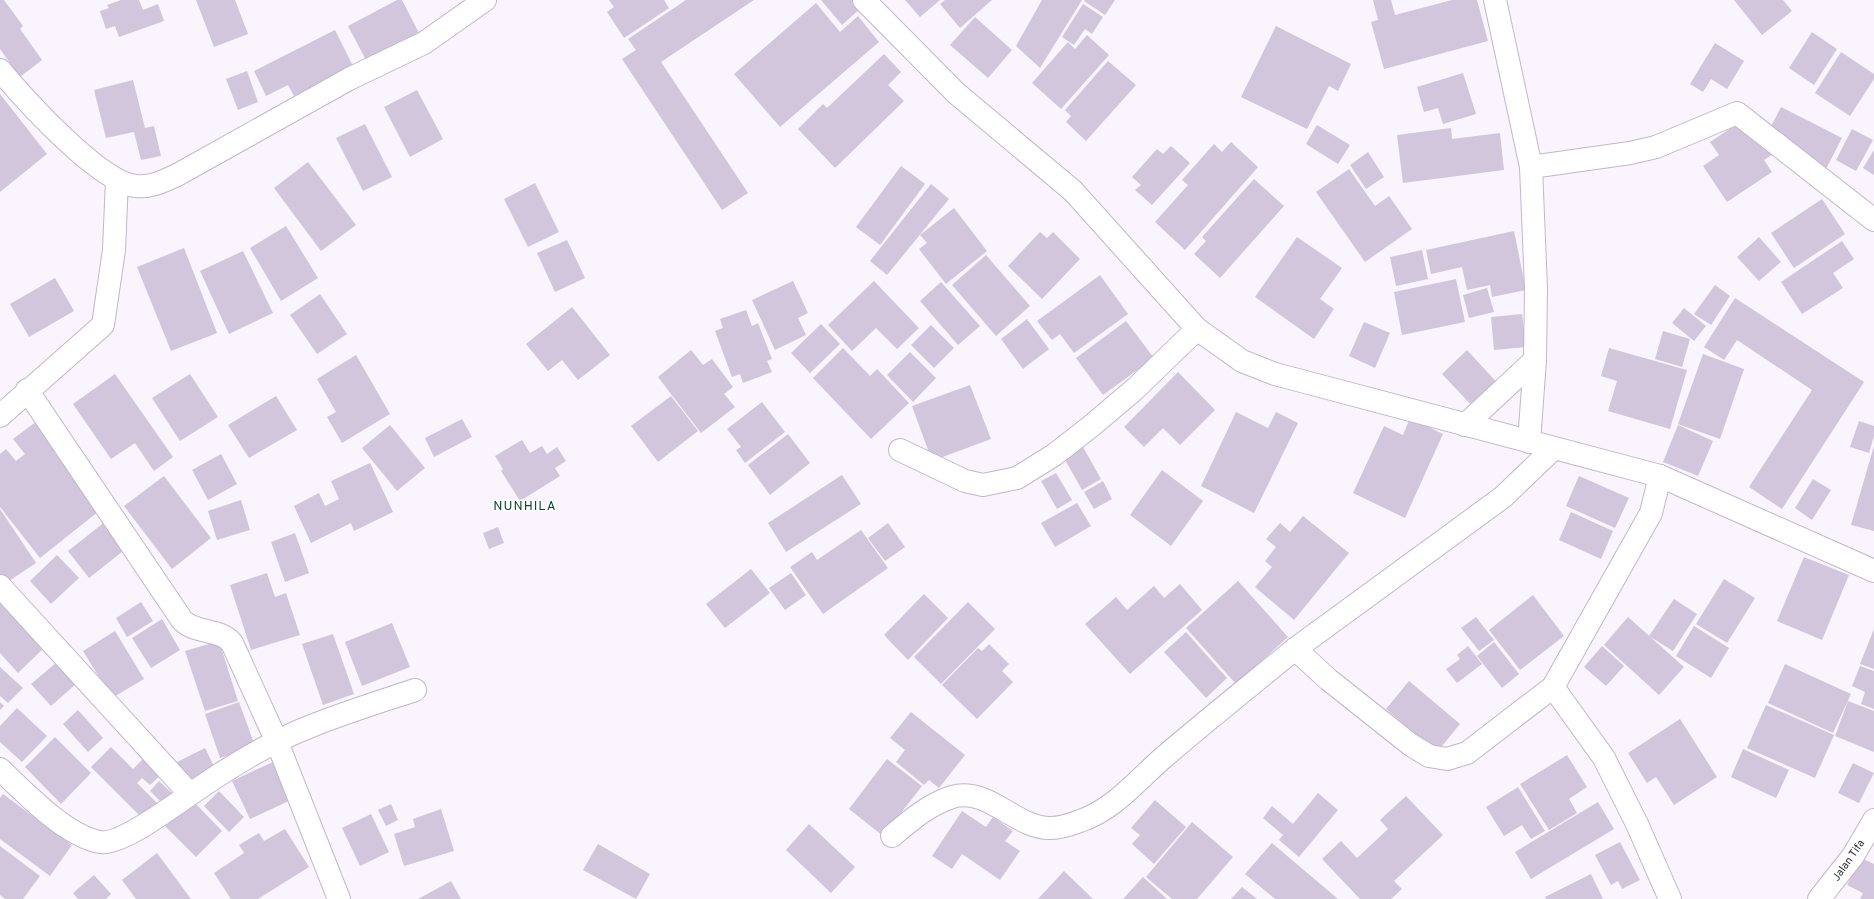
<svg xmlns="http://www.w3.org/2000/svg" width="1874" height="899" viewBox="0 0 1874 899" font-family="Overpass,sans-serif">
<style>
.building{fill:#d2c6dd}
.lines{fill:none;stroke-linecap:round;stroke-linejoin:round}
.minor-casing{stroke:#c2b6cc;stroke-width:24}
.tertiary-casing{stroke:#c2b6cc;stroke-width:24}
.minor{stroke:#fff;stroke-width:22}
.tertiary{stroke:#fff;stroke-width:22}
.labels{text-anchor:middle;stroke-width:3;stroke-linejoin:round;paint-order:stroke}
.street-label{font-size:11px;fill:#2e2932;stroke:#fff}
.quarter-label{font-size:13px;letter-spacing:1px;fill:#054a2e;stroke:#fff}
</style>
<rect width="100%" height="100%" fill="#f9f4fd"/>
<g class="building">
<path d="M0 0H4L23 26 20 29 42 60 20 77 0 49Z"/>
<path d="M121 0H139L143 10 158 4 164 21 119 37 115 26 106 29 100 11 109 8 107 5Z"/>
<path d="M196 0H235L248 34 214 47Z"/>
<path d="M397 0H402L420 35 367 62 348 26Z"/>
<path d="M609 0H664L669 8 624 38 607 12 614 7Z"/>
<path d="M686 0H754L661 62 748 193 722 210 622 59 636 50 628 39Z"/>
<path d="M821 0H856L862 7 842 25Z"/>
<path d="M905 0H940L920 17Z"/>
<path d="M945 0H992L960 28 940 4Z"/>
<path d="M1042 0H1082L1040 68 1016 46Z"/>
<path d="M1085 0H1115L1105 15 1084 1Z"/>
<path d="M1373 0H1391L1395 15 1452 0H1477L1488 41 1384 69 1371 22 1378 20Z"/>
<path d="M1734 0H1783L1792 11 1762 35Z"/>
<path d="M816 3 840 32 858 16 879 42 780 127 734 74Z"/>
<path d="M1083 4 1103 17 1092 34 1085 29 1074 45 1062 37Z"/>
<path d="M975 17 1012 50 988 78 950 45Z"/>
<path d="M1276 26 1351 64 1338 91 1329 86 1307 129 1241 97Z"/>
<path d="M335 30 353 66 294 96 288 85 266 96 254 71Z"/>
<path d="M1812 32 1837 49 1814 85 1789 68Z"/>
<path d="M1087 35 1109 55 1061 109 1032 83 1068 42 1075 49Z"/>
<path d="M1715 43 1744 61 1727 89 1711 79 1703 92 1690 84Z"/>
<path d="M1841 52 1874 74V79L1850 116 1815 93Z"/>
<path d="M884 54 901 72 888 85 904 101 835 168 798 129 823 104 827 108Z"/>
<path d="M1108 61 1136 85 1086 141 1066 122 1071 116 1065 110Z"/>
<path d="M247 71 258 102 238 110 226 79Z"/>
<path d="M1463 73 1476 114 1443 124 1438 108 1424 112 1417 87Z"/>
<path d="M133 80 145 128 154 126 161 156 141 160 134 132 106 138 94 90Z"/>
<path d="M417 90 443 139 410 157 384 107Z"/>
<path d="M0 94 47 154 0 192Z"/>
<path d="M1781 107 1842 138 1826 169 1765 138Z"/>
<path d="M1740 122 1750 139 1759 133 1773 154 1764 160 1772 172 1727 202 1703 166 1719 155 1710 142Z"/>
<path d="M365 124 392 177 363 191 336 138Z"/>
<path d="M1317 125 1350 145 1338 164 1306 144Z"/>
<path d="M1451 128 1452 139 1500 133 1504 170 1403 183 1397 135Z"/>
<path d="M1852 129 1873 140 1856 171 1836 160Z"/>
<path d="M1231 142 1258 167 1185 250 1155 222 1188 185 1182 180 1214 144 1222 152Z"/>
<path d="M1171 146 1190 163 1152 205 1135 190 1141 185 1132 177 1157 149 1163 154Z"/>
<path d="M1874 150V175L1863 168Z"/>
<path d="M1368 152 1384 177 1366 189 1350 165Z"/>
<path d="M308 162 356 225 321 251 274 188Z"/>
<path d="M901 166 925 184 880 245 856 227Z"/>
<path d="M1349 169 1375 206 1389 196 1412 229 1365 262 1316 192Z"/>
<path d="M1254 179 1284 206 1220 278 1194 254 1206 241 1202 237Z"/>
<path d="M535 183 559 232 528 247 504 199Z"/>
<path d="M931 184 949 199 887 275 870 261Z"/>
<path d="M1822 199 1845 234 1794 268 1771 233Z"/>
<path d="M954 208 987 251 946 284 919 249 927 243 920 235Z"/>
<path d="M286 226 318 278 281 301 250 248Z"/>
<path d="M1514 231 1526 290 1492 297 1490 285 1467 290 1462 267 1431 274 1426 250Z"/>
<path d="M1040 232 1047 238 1053 232 1080 259 1042 299 1008 266Z"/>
<path d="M1297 237 1342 268 1320 299 1334 309 1314 339 1255 297Z"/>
<path d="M1759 237 1781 262 1759 281 1737 257Z"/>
<path d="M567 240 585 278 555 292 537 253Z"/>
<path d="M1842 241 1854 259 1833 273 1843 288 1802 314 1781 282Z"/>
<path d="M184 248 217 333 171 351 137 267Z"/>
<path d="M1422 250 1428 279 1396 286 1390 257Z"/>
<path d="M243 251 273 313 229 334 200 271Z"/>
<path d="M986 255 1030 306 996 336 952 285Z"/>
<path d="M1100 275 1128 314 1074 353 1060 334 1052 340 1037 321Z"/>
<path d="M55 278 74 311 29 337 10 304Z"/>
<path d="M1456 279 1465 322 1402 335 1394 292Z"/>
<path d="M793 281 808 313 798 318 806 335 775 350 752 300Z"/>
<path d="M874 281 919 328 897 349 876 328 852 351 828 325Z"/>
<path d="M941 282 980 326 958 345 920 301Z"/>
<path d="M1715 285 1730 296 1711 325 1694 314Z"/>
<path d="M1487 288 1494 312 1469 318 1463 295Z"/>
<path d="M320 294 347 334 317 354 290 315Z"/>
<path d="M1735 298 1864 382 1782 509 1749 487 1812 390 1737 340 1724 360 1704 347Z"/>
<path d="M572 307 610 355 578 380 562 360 548 371 526 344Z"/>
<path d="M1684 308 1706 326 1694 341 1672 323Z"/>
<path d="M746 310 752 326 758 323 772 359 767 361 772 372 743 383 740 374 732 377 715 331 723 328 720 319Z"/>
<path d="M1522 314 1526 347 1494 350 1491 317Z"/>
<path d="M1027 319 1049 349 1023 369 1001 339Z"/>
<path d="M1126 321 1154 358 1103 395 1076 358Z"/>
<path d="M1364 322 1390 333 1375 368 1349 356Z"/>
<path d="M821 324 840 344 810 373 791 353Z"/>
<path d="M931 325 954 348 934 368 911 345Z"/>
<path d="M1663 331 1690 339 1682 367 1655 359Z"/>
<path d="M843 348 870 376 877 369 909 403 871 439 813 378Z"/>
<path d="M1609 348 1687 370 1670 429 1608 411 1617 381 1601 376Z"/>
<path d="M691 350 703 365 712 359 733 387 724 394 735 407 701 433 658 377Z"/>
<path d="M1467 350 1501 387 1476 410 1442 374Z"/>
<path d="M910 352 936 378 913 402 887 375Z"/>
<path d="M1703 354 1744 369 1720 439 1678 424Z"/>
<path d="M356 355 390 414 342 443 327 417 336 412 317 379Z"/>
<path d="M1178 372 1215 410 1180 445 1163 428 1144 447 1124 427Z"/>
<path d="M115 374 173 457 154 471 135 443 111 459 73 404Z"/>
<path d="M190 374 218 417 180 441 152 398Z"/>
<path d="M970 385 991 439 932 461 912 406Z"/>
<path d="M276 396 297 430 249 458 228 425Z"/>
<path d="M671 396 698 431 658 462 631 426Z"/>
<path d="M762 402 785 432 745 463 736 450 741 447 727 429Z"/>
<path d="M1236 412 1268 428 1276 412 1298 423 1254 513 1201 486Z"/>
<path d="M1410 418 1443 434 1405 518 1353 493 1384 426 1403 435Z"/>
<path d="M462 419 472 437 434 457 425 438Z"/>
<path d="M37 421 59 448 54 452 99 511 40 558 0 507V454L6 449 16 461 25 454 13 439Z"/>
<path d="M1859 421 1874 426V436L1869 453 1850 447Z"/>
<path d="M390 425 425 468 397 491 362 448Z"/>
<path d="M1678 425 1713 441 1698 476 1663 462Z"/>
<path d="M788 434 810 463 770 495 748 465Z"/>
<path d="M522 440 530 453 542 446 547 454 557 447 566 461 555 468 560 476 520 501 501 471 503 469 495 456Z"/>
<path d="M1874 446V531L1851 525Z"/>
<path d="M1083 447 1101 479 1082 490 1064 458Z"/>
<path d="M221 454 237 484 208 500 192 470Z"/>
<path d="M370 463 393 512 354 531 351 523 311 543 294 506 319 493 325 506 339 499 331 481Z"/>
<path d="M1162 470 1203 501 1171 546 1130 515Z"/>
<path d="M1056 473 1072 500 1057 509 1041 481Z"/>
<path d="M842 475 861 504 786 552 768 523Z"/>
<path d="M164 476 211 538 172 569 124 506Z"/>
<path d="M1579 476 1629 498 1615 528 1566 506Z"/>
<path d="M1813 479 1831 490 1812 520 1795 508Z"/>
<path d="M1103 481 1112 499 1094 509 1084 492Z"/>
<path d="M241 500 250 530 217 540 208 511Z"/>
<path d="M1077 503 1091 526 1055 547 1041 523Z"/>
<path d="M0 509 36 563 6 583 0 574Z"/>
<path d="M1571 512 1613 531 1601 559 1559 540Z"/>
<path d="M1303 516 1349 553 1294 620 1255 587 1272 567 1265 561 1276 547 1266 539 1280 523 1290 532Z"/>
<path d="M106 521 127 548 89 578 68 551Z"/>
<path d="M888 523 905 547 885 561 868 538Z"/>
<path d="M498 527 504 543 489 549 483 533Z"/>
<path d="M861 530 888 568 823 614 790 567 812 552 817 560Z"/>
<path d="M295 533 309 573 285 582 271 542Z"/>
<path d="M57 555 79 578 51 604 30 581Z"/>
<path d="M1804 557 1849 575 1822 640 1777 621Z"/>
<path d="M751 569 770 593 725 628 706 604Z"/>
<path d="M267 573 275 597 286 593 300 635 251 650 230 585Z"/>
<path d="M791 573 806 595 785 610 769 588Z"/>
<path d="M1724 579 1755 598 1727 643 1696 624Z"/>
<path d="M1238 581 1288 637 1236 684 1186 628Z"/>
<path d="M1180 584 1202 610 1130 674 1085 624 1116 597 1127 610 1154 586 1164 598Z"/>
<path d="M0 590 49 643 18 673 0 653Z"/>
<path d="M924 594 948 618 908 660 884 635Z"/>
<path d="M1533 595 1564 636 1520 670 1489 630Z"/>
<path d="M1674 599 1697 614 1673 651 1649 636Z"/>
<path d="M141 602 153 621 127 637 116 618Z"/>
<path d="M968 602 995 629 941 684 914 657Z"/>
<path d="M1476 617 1494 640 1479 651 1461 628Z"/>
<path d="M1628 617 1684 667 1659 695 1604 645Z"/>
<path d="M162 619 180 650 151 668 132 638Z"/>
<path d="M392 623 410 667 362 686 345 642Z"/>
<path d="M1694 626 1729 648 1711 678 1676 656Z"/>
<path d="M1874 629V669L1860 664Z"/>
<path d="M115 631 144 679 112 698 83 651Z"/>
<path d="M1186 632 1227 678 1206 698 1164 652Z"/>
<path d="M333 634 354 694 323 705 302 644Z"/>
<path d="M219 641 238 701 205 711 185 651Z"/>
<path d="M1494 642 1519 674 1502 688 1477 656Z"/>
<path d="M989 644 1009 664 1002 671 1013 682 977 719 942 685 978 648 982 651Z"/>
<path d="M1468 646 1482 664 1457 683 1446 669 1460 659 1457 655Z"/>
<path d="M1602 646 1624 666 1606 686 1584 667Z"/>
<path d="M57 662 76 684 51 706 31 684Z"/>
<path d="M1785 664 1851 694 1833 733 1768 703Z"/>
<path d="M1860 666 1874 671V709L1861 704 1865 692 1852 686Z"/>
<path d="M0 667 23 688 8 703 0 696Z"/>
<path d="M1409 681 1460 724 1437 752 1386 709Z"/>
<path d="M1848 701 1874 711V752L1835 736Z"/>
<path d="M0 702 4 706 0 710Z"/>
<path d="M239 702 255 746 220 758 205 714Z"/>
<path d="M1766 705 1834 735 1815 778 1747 748Z"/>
<path d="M17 708 47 736 22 762 0 742V726Z"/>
<path d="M78 710 103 738 88 752 63 724Z"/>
<path d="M911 712 965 755 939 788 929 780 924 785 896 762 905 750 890 738Z"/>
<path d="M1680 719 1717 777 1674 805 1656 777 1647 783 1628 753Z"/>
<path d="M55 737 91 773 61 804 25 767Z"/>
<path d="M111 747 133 769 145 757 162 774 150 785 142 778 137 783 159 805 144 820 91 767Z"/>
<path d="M205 748 217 772 189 786 177 762Z"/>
<path d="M1743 749 1789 770 1776 798 1731 777Z"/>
<path d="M1567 755 1587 787 1569 799 1577 813 1549 830 1520 784Z"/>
<path d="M887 759 922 786 883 836 849 809Z"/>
<path d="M275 761 293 799 250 819 232 781Z"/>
<path d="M1853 763 1874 773 1859 803 1838 793Z"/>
<path d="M159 781 174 795 164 805 150 791Z"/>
<path d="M1518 787 1545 831 1531 839 1522 825 1504 836 1486 807Z"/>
<path d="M219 791 244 817 229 832 204 806Z"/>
<path d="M1318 793 1338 810 1299 857 1279 840 1283 835 1263 818 1272 806 1293 824Z"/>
<path d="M3 794 72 845 50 876 0 839V798Z"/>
<path d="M1406 796 1443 835 1394 881 1402 889 1391 899H1360L1322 859 1341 841 1357 858 1388 829 1380 820Z"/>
<path d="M192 800 222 831 196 857 165 826Z"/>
<path d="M1155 800 1186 827 1154 864 1132 844 1140 835 1131 828Z"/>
<path d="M1598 802 1614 829 1531 879 1515 852Z"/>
<path d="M391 804 398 820 386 826 378 810Z"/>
<path d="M441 809 454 851 404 866 394 834 415 827 413 819Z"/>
<path d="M962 811 986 827 993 817 1013 831 1005 841 1020 851 1000 880 962 854 952 869 932 856Z"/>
<path d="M371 814 389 852 360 866 342 828Z"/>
<path d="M1192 822 1233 857 1197 899H1172L1146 877Z"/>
<path d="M809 824 855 867 831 893 786 850Z"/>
<path d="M285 829 309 867 258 899H231L214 873 244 853 239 845 259 833 264 841Z"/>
<path d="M1620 842 1640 880 1622 889 1618 881 1611 885 1595 855Z"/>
<path d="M1272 843 1338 899H1275L1245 874Z"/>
<path d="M598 844 650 874 636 899 583 870Z"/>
<path d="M0 846 40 876 23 899H5L0 895Z"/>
<path d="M157 853 191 899H136L122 880Z"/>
<path d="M1861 858 1874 864V899H1860L1863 893 1847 885Z"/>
<path d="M1064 871 1093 899H1038Z"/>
<path d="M1591 874 1603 899H1546L1545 897Z"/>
<path d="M94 875 111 894 106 899H78L73 893Z"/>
<path d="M1143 877 1167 899H1123Z"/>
<path d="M451 881 461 899H418Z"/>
<path d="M1242 887 1257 899H1231Z"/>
</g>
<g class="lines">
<g class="minor-casing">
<g id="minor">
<path d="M864 0 956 93 1073 191 1197 329 1242 361 1275 374 1660 476 1874 571"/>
<path d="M1495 0 1531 167 1536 288 1535 360 1529 442"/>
<path d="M0 70C24 99 100 183 136 186 151 188 164 181 177 175L349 79 424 43 485 0"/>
<path d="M1531 167 1630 153 1656 147 1737 113 1874 220"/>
<path d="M27 390 182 620C195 634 220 628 232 643L277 742 339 899"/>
<path d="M0 416 103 325 114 250 117 180"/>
<path d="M1465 425 1535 360"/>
<path d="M900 450 965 481 983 485 1017 478 1054 455 1090 427 1135 389 1197 329"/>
<path d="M0 586 190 794"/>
<path d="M1295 649 1503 497 1554 448"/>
<path d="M1553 687 1604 758 1637 824 1670 899"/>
<path d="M0 769C25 793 66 836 100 842 121 846 177 803 195 791 231 766 268 743 309 727 343 713 379 702 415 690"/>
<path d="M892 836C911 820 928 805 952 797 988 786 1016 829 1051 828 1060 828 1072 824 1080 821 1115 809 1137 780 1164 757 1207 720 1251 685 1295 649L1329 680 1411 745 1429 756 1447 759 1467 753 1553 687 1651 513 1660 476"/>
</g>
</g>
<g class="tertiary-casing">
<path id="tertiary" d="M1819 899 1853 856 1874 820"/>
</g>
<use href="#minor" class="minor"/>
<use href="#tertiary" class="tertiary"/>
</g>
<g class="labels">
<g class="street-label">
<text transform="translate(1848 860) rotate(-55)" y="4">Jalan Tifa</text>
</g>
<g class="quarter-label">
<text x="525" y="510">NUNHILA</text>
</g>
</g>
</svg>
